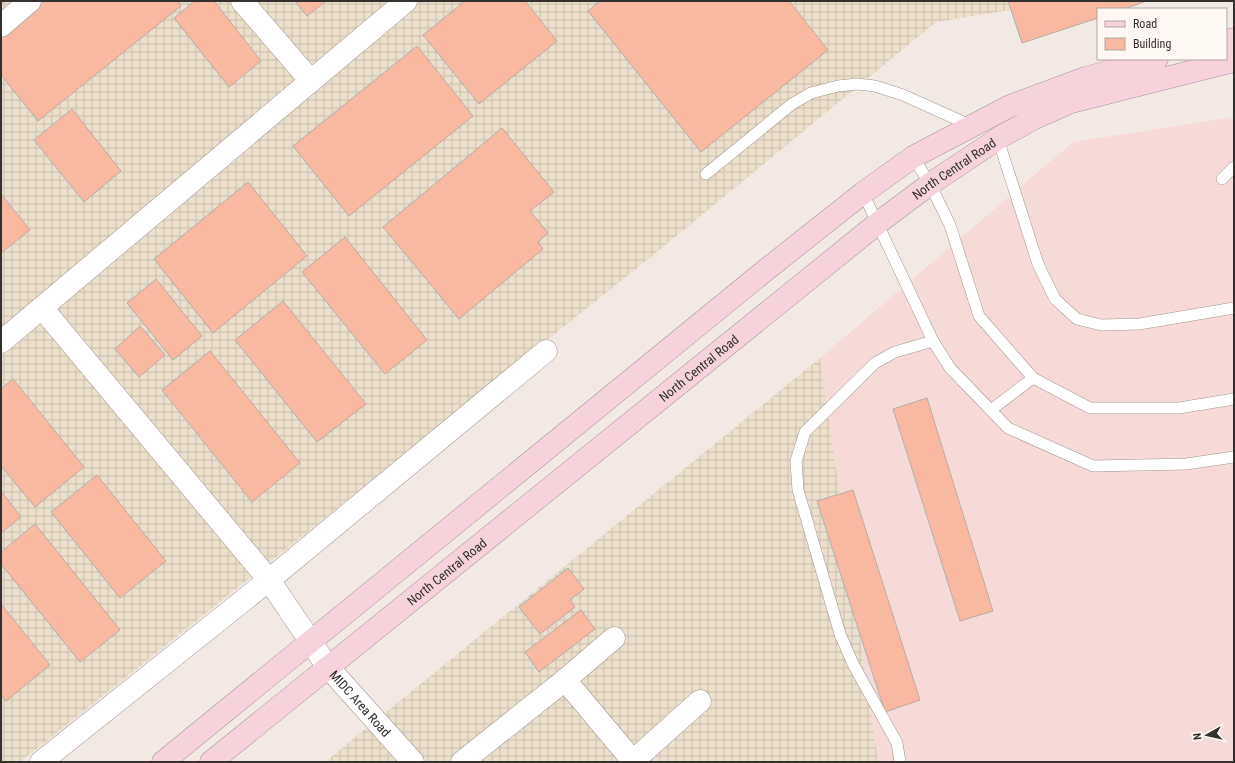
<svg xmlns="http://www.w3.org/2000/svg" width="1235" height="763" viewBox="0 0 1235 763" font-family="'Roboto Condensed',sans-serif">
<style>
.commercial{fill:#f5dad7}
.industrial{fill:url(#industrial-grid)}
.building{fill:#f8b9a0;stroke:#b7ada9}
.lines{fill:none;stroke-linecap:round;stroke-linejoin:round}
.service-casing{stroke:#a19793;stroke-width:12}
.minor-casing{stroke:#a19793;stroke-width:23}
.secondary-casing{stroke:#a19793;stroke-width:23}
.service{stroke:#fff;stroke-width:11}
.minor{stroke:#fff;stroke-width:22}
.secondary{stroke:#f6d2dc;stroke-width:22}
.labels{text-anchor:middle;stroke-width:3;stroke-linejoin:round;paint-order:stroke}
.street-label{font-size:13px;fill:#332f2d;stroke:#fff7f3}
</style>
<defs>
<pattern id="industrial-grid" width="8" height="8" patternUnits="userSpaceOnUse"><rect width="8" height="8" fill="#ece0cc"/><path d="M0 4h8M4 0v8" fill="none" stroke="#cbc0b0"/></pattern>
</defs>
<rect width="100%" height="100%" fill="#f3e9e4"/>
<path class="commercial" d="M1234 117V762H878L820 358 1073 142Z"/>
<g class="industrial">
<path d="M1 1H1066L936 22 657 252 20 762H1Z"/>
<path d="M820 358 878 762H325Z"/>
</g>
<g class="building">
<path d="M34 1H177L181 6 38 121 1 75V28Z"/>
<path d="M195 1H214L261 61 229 87 174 18Z"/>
<path d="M295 1H326L307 16Z"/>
<path d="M465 1H525L557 41 479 104 423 35Z"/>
<path d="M600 1H789L828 50 701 152 588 11Z"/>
<path d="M1008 1H1144V2L1124 9H1098V18L1022 43Z"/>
<path d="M417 46 473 116 349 216 293 146Z"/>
<path d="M72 109 121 171 84 202 34 140Z"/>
<path d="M502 128 554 192 530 211 548 233 538 242 543 249 459 319 383 227Z"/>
<path d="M248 182 307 256 213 333 154 259Z"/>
<path d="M1 194 30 230 1 253Z"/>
<path d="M345 237 427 340 385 374 302 272Z"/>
<path d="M156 279 202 336 173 360 127 303Z"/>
<path d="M283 301 366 404 317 442 235 340Z"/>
<path d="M140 326 165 355 139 377 115 349Z"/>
<path d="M210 351 300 463 252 502 162 390Z"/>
<path d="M13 379 84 467 35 507 1 466V389Z"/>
<path d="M927 398 993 611 960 621 893 409Z"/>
<path d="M97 475 166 561 120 598 51 512Z"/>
<path d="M853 490 920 700 885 712 817 501Z"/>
<path d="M1 491 21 517 1 533Z"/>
<path d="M35 524 120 630 80 662 1 564V552Z"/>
<path d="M568 568 584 589 570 600 575 607 540 634 519 607Z"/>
<path d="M1 604 50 665 6 701 1 695Z"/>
<path d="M581 610 595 629 539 672 525 652Z"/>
</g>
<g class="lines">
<g class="service-casing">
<g id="service">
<path d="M998 139 1038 264 1055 299 1077 319 1101 325 1139 324 1234 308"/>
<path d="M913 157 930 184 950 225 979 316 1033 378 1090 408H1179L1234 399"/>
<path d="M706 174 792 104 811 93 838 86 857 84 875 86 903 95 972 126"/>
<path d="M1222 179 1234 167"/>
<path d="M863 193 933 341 950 368 1008 428 1093 466 1186 464 1234 457"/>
<path d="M991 410 1033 378"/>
<path d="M900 762 897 743 853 664 840 634 798 490 796 461 805 432 875 363 895 352 933 341"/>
</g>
</g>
<g class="minor-casing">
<g id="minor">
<path d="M242 1 311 81"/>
<path d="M1 26 30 1"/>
<path id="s1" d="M42 308 269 580 327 666 413 762"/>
<path d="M1 342 406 1"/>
<path d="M565 680 633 761"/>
<path d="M41 762 269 580 546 351"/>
<path d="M462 762 565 680 614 638"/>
<path d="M632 762 700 701"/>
</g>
</g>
<g class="secondary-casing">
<g id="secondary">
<path d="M1226 41 1234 39"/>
<path d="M163 762 767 269 863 193 913 157 1010 106 1085 78 1157 59"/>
<path id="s2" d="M211 762 878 223 930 184 1002 136 1035 118 1071 102 1234 61"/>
</g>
</g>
<use href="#service" class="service"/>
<use href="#minor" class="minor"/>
<use href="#secondary" class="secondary"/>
</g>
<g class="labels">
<g class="street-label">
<text dy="5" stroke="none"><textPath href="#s2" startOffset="951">North Central Road</textPath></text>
<text dy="5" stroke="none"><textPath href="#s2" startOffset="627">North Central Road</textPath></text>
<text dy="5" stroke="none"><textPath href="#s2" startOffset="303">North Central Road</textPath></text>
<text dy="5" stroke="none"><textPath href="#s1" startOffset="508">MIDC Area Road</textPath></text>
</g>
</g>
<rect width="1235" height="763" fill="none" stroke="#332f2d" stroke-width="4"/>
<rect x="1097" y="8" width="130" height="52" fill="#fff7f3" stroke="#ada7a4"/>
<rect x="1105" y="21" width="20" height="6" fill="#f6d2dc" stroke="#ada7a4"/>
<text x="1133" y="28" font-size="12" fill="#332f2d">Road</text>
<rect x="1105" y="38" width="20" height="12" fill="#f8b9a0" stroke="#ada7a4"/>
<text x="1133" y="48" font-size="12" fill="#332f2d">Building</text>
<g transform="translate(1207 735) rotate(262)" stroke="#fff7f3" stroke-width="3" paint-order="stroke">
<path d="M0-3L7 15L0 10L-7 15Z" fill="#332f2d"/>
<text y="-6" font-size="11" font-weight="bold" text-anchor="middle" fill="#332f2d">N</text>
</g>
</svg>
